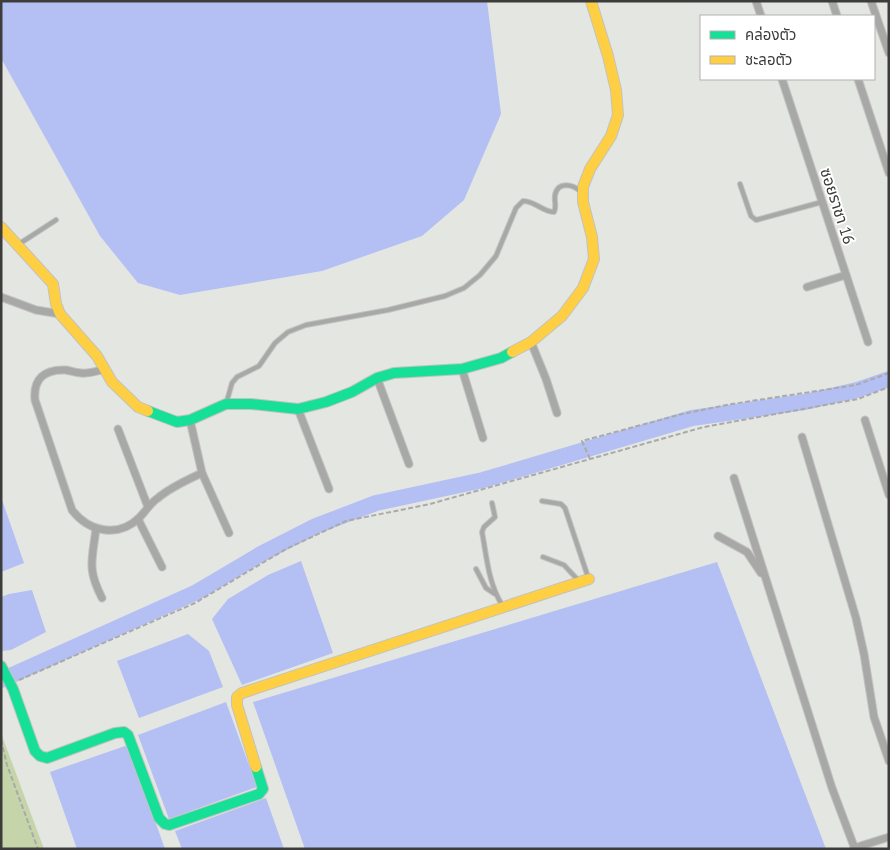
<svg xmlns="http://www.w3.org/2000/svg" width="890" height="850" viewBox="0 0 890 850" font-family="'PT Sans','Noto Sans Thai',sans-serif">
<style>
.green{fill:#c6d4a9}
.water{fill:#b4c0f3}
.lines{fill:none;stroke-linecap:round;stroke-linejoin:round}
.river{stroke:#b4c0f3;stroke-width:16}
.lane-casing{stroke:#c2c3c0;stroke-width:6}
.street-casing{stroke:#c2c3c0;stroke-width:9}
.fast-casing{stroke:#c2c3c0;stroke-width:12}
.slow-casing{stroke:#c2c3c0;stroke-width:12}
.path{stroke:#a9aaa9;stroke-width:2;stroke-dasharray:5 2.5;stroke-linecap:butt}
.lane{stroke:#a8a8a7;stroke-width:4}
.street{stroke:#a8a8a7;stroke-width:7}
.fast{stroke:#16e098;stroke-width:10}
.slow{stroke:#ffcf43;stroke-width:10}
.labels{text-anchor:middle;stroke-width:4;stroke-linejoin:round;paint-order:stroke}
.street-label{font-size:16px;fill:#3c3d3a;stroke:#fff}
</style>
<rect width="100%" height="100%" fill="#e4e6e1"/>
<path class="green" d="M1 733 44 849H1Z"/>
<g class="water">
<path d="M1 1H487L501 114 464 200 422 236 322 271 180 295 138 283 100 236 1 58Z"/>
<path d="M1 497 24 563 1 572Z"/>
<path d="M301 561 333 653 242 685 212 619 228 599 268 575Z"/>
<path d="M717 562 826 849H305L253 702Z"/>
<path d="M32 590 46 632 11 650 1 651V597L9 594Z"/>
<path d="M188 634 209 651 223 687 139 718 117 661Z"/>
<path d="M226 702 257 787 169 819 138 735Z"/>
<path d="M128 745 165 849H77L50 772Z"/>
<path d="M266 798 284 849H182L175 831Z"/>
</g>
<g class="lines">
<path class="river" d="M1 680 197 592 261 554 316 526 376 503 483 480 692 418 805 402 857 390 889 379"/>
<g class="lane-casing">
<g id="lane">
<path d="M740 184 751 216 756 220 822 202"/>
<path d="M19 244 56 220"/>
<path d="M226 404 232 383 237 377 259 366 275 343 288 332 306 325 388 310 445 296 464 288 480 275 496 256 516 208 523 201C535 201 543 212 554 212 557 206 554 202 555 195 558 181 573 184 581 192"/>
<path d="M542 501 561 504 565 508 588 577"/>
<path d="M492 503 495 517 484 527 482 532C487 558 488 582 502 605"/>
<path d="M543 557 564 565 578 580"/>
<path d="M476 569 486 588 495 594"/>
</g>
</g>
<g class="street-casing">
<g id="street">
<path d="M756 1 761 16"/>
<path d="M832 1 837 16"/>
<path d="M871 1 889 53"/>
<path d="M782 79 868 342"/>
<path d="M858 79 889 173"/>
<path d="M807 287 846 275"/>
<path d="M1 297 36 310 60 314"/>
<path d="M531 342 546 379 557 413"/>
<path d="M105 369C97 371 89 374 81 373 76 373 71 371 66 370 44 369 33 379 35 400L72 510C89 532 118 538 139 518 146 511 150 503 158 498 171 487 187 480 202 473"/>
<path d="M462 369 483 438"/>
<path d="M377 378 409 464"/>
<path d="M298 409 329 489"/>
<path d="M190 420 202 473 229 533"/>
<path d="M865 420 889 495"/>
<path d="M118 429 148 507"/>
<path d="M802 437 856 618 864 654 874 717 889 761"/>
<path d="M734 478 832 788 855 849"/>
<path d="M138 519 162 567"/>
<path d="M96 529C92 560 87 569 102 598"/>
<path d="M718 536 747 552 761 573"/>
<path d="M854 848 889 837"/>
</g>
</g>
<g class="fast-casing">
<g id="fast">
<path d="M148 411 177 422 190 420 226 404H251L298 409 326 402 352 392 377 378 394 373 462 369 501 358 512 352"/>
<path d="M1 666 13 689 35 751 40 756 47 758 115 733 124 732 128 735 159 818 165 824 169 825 259 794 263 789 256 767"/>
</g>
</g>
<g class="slow-casing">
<g id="slow">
<path d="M1 227 53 284 56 304 60 314 97 356 112 382 138 407 148 411"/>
<path d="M512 352 531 342 562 316 583 288 594 259 592 237 583 202V187L590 169 611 136 618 115 616 90 608 56 591 1"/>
<path d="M256 767 237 705V697L242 693 589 579"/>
</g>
</g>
<g class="path">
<path d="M590 459 582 441 682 414 732 404 856 385 889 373"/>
<path d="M19 680 195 603 286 549 346 521 430 504 704 427 858 399 889 387"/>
<path d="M1 740 7 765 38 849"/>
</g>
<use href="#lane" class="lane"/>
<use href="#street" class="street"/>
<use href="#fast" class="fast"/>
<use href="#slow" class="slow"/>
</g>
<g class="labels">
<g class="street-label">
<text transform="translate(838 206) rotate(72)" y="6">ซอยราชา 16</text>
</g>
</g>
<rect width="890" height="850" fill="none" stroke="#3c3d3a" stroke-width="5"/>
<rect x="700" y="15" width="175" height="65" fill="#ffffff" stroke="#b1b1b0"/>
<rect x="710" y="31" width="25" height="8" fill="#16e098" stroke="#b1b1b0"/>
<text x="745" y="40" font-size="15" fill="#3c3d3a">คล่องตัว</text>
<rect x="710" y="56" width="25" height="8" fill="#ffcf43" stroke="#b1b1b0"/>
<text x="745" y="65" font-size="15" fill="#3c3d3a">ชะลอตัว</text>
</svg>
